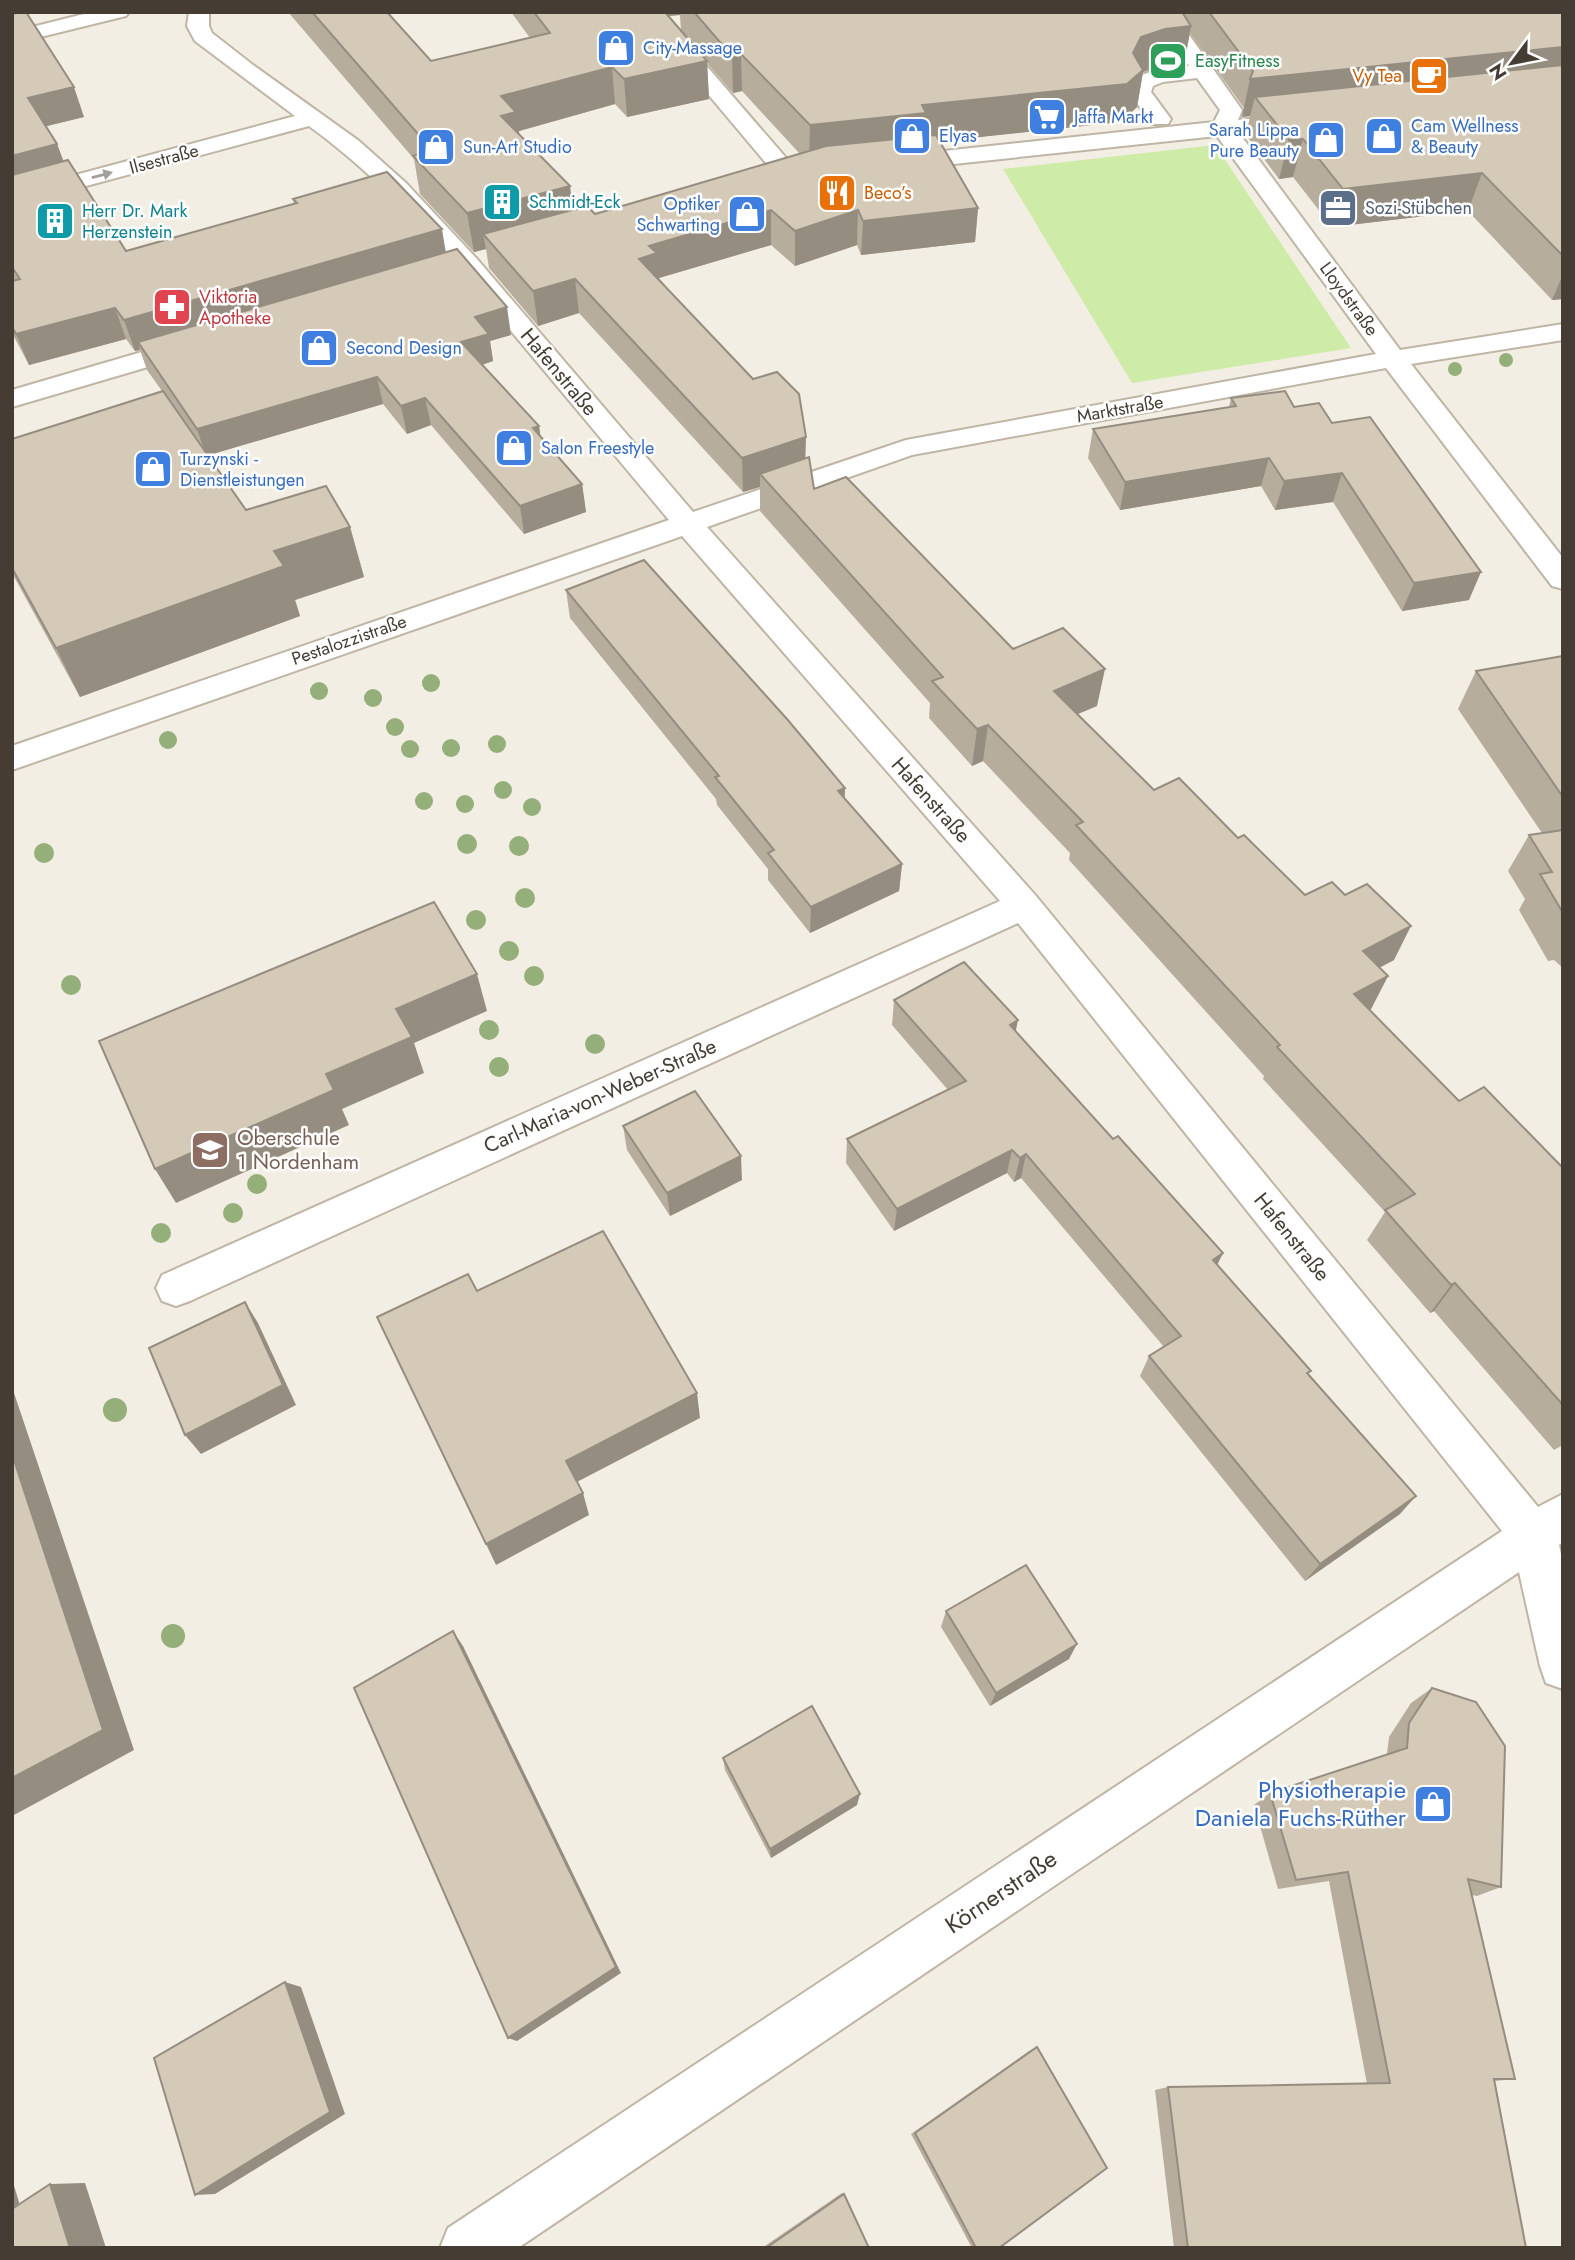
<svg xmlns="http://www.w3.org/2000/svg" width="1575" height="2260" viewBox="0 0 1575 2260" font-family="Jost,sans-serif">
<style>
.green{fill:#cfeba8}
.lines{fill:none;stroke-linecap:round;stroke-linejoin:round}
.street-casing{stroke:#bfb5a5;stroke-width:4}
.street{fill:#fff;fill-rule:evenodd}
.tree{fill:#94af79}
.wall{fill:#b7ad9d;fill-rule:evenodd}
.shaded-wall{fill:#958d80}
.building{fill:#d5c9b7;stroke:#958d80;stroke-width:2}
.oneway{fill:#a29e99}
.labels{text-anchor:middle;stroke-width:5;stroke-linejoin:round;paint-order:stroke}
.far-shop-label{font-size:18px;fill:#366cbe;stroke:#fff;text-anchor:start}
.far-leisure-label{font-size:18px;fill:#27864d;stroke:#fff;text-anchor:start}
.far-food-label{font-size:18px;fill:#c56008;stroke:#fff;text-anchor:end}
.far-street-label{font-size:18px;fill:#453d33;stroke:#fff}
.far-culture-label{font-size:18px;fill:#0d838f;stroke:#fff;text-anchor:start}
.far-service-label{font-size:18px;fill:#4e5e75;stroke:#fff;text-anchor:start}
.far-health-label{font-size:18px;fill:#be3a42;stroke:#fff;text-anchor:start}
.street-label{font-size:21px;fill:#453d33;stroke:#fff}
.education-label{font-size:21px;fill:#785e54;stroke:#fff;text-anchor:start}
.near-shop-label{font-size:24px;fill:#366cbe;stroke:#fff;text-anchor:end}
.near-street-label{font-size:24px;fill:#453d33;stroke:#fff}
</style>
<rect width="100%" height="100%" fill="#f3eee3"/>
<path class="green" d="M1215 145 1351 348 1132 383 1003 169Z"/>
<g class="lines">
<g class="street-casing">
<g id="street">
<path d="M92 12H129L126 16 12 44V32Z"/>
<path d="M189 12H209V26L212 33 253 65 359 141 406 183 477 259 693 512 906 440 1376 354 1217 136 897 170 889 168 885 163 889 158 897 156 1214 122 1220 110 1197 78 1163 82 1153 86 1151 92 1171 119 1168 124H1152L1129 92 1136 77 1159 69 1189 66 1152 12H1173L1242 110 1238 120 1300 113 1308 115 1311 120 1308 125 1239 133 1400 350 1563 324V340L1411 364 1563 558V589L1552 586 1386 368 912 455 707 527 1036 896 1538 1507 1563 1494V1542L1559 1545 1563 1563V1689L1546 1683 1540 1666 1519 1572 518 2248H440L448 2228 1502 1531 1018 923 190 1301 176 1306 162 1301 156 1288 162 1275 1000 901 682 536 12 770V746L669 520C616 457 564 394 511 331 449 257 388 183 309 126L12 206V192L295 116 195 41 187 26Z"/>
<path d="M639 12H660L787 159 791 164 787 169H771Z"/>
<path d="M193 337 202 339 206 345 202 351 12 407V390Z"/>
</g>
</g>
<use href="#street" class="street"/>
</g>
<g class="tree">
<circle cx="1506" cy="360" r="7"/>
<circle cx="1455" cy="369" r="7"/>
<circle cx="431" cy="683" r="9"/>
<circle cx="319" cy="691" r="9"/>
<circle cx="373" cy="698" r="9"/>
<circle cx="395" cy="727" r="9"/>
<circle cx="168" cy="740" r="9"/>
<circle cx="497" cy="744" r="9"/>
<circle cx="451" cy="748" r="9"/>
<circle cx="410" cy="749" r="9"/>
<circle cx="503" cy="790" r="9"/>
<circle cx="424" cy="801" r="9"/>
<circle cx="465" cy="804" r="9"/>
<circle cx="532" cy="807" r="9"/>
<circle cx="467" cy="844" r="10"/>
<circle cx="519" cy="846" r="10"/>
<circle cx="44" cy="853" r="10"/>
<circle cx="525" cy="898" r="10"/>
<circle cx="476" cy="920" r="10"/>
<circle cx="509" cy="951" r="10"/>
<circle cx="534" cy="976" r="10"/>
<circle cx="71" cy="985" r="10"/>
<circle cx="489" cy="1030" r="10"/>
<circle cx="595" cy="1044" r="10"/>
<circle cx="499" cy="1067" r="10"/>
<circle cx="257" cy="1184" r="10"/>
<circle cx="233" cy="1213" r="10"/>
<circle cx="161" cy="1233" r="10"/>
<circle cx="115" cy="1410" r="12"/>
<circle cx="173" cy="1636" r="12"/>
</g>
<g class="wall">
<path d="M12 12 84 117 46 126 57 144 64 162 126 251 294 204 293 199 446 252 511 335 490 341 493 361 482 365 539 426 540 436 582 484 586 512 524 534 431 425 407 434 383 404 208 455 246 510 350 527 364 577 295 600 300 616 80 697 12 573V439L162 391 147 370 140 350 135 351 126 339 29 365 12 333V281H15L12 276Z"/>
<path d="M288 12H387L431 61 530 38 511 12H1563V299L1552 300 1468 211 1332 227 1293 177 1279 179 1246 135 1250 116 1242 117 1244 108 1190 33 1184 64 1158 67 1143 72 1137 107 1121 122 940 141 978 208 975 242 861 255 857 245 795 266 771 245 659 278 805 458 814 489 1013 649 1097 706 1077 714 1154 790 1238 838 1305 895 1394 960 1379 967 1388 976 1371 1009 1369 1010 1459 1101 1563 1168V1445L1554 1450 1434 1311 1430 1313 1367 1240 1385 1212 1263 1079 1264 1076 1069 860 1070 853 983 761 972 766 929 718 930 703 760 511V487L743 492 579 313 538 326 489 268 486 249 474 252 420 194 414 159ZM680 15 681 31 668 16ZM707 63 733 93 742 91 800 154 595 214 573 210 519 134V131L615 104 627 117 709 99Z"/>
<path d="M1231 398 1294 407 1332 423 1469 600 1402 611 1333 502 1275 510 1261 486 1120 510 1088 458 1093 429 1229 407Z"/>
<path d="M566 590 845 788 844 798 902 864 899 891 810 933 768 880V869L717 805 716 799 570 618Z"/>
<path d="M1563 656V968L1554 960 1548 961 1519 910 1525 899 1508 871 1529 835 1542 833 1458 709 1476 671Z"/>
<path d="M894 1000 1016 1032 1113 1139 1223 1253 1217 1265 1309 1375 1400 1514 1305 1581 1140 1376 1149 1356 1164 1347 1021 1178 1014 1182 1007 1173 894 1231 846 1163 847 1139 948 1090 892 1025Z"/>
<path d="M623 1126 742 1180 670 1216 627 1150Z"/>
<path d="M946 1611 1069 1659 990 1706 941 1627Z"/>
<path d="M1432 1688 1501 1887 1477 1896 1472 1895 1515 2079 1495 2081 1526 2248H1174L1155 2090 1168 2087 1367 2084 1329 1881 1278 1889 1254 1805 1270 1793 1387 1754 1389 1737 1411 1703Z"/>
<path d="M723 1758 857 1805 771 1858 725 1770Z"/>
<path d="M1037 2047 999 2248H972L911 2134 1029 2051Z"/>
<path d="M842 2193 844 2194 869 2248H762Z"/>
</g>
<g class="shaded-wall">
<path d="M667 12H680V15L667 16Z"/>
<path d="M1191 26 1184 64 1158 67 1143 72 1137 107 1121 122 924 143 809 163 810 125 922 105 1133 53 1141 37 1165 29Z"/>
<path d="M1563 47V83L1255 97 1250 116 1242 117 1250 79Z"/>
<path d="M741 54 742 91 733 93 732 56Z"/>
<path d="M707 61 709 99 627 117 624 79Z"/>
<path d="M612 67 615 104 519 131 521 150 501 116V96Z"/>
<path d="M74 87 84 117 39 128 28 98Z"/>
<path d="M1303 139 1293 177 1279 179 1289 140Z"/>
<path d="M57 144 68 174 12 189V156Z"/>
<path d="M1482 173 1468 211 1332 227 1343 189Z"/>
<path d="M570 186 575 224 483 234 486 249 474 252 467 213Z"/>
<path d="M978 208 975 242 861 255 863 221Z"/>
<path d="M771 210V245L659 278V288L639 259 649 246Z"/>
<path d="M858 210 857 245 795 266V231Z"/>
<path d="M442 229 447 260 138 342 140 350 135 351 124 320Z"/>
<path d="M1563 274V299L1552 300Z"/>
<path d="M575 279 579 313 538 326 533 291Z"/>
<path d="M507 307 511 335 490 341 493 361 466 370 461 342 475 317Z"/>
<path d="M115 308 126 339 29 365 16 334Z"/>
<path d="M377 377 383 404 206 456 197 429Z"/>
<path d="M425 398 431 425 407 434 401 406Z"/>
<path d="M539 426 543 453 533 428Z"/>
<path d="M806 437 805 471 760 474V487L743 492 742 458Z"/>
<path d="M1269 458 1261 486 1120 510 1125 482Z"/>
<path d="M1342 473 1333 502 1275 510 1284 481Z"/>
<path d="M582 484 586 512 524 534 520 506Z"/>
<path d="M350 527 364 577 295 600 300 616 80 697 56 648 274 551Z"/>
<path d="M1481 572 1469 600 1402 611 1414 583Z"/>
<path d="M1105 669 1097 706 1047 727 1054 691Z"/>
<path d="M988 725 983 761 972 766 977 729Z"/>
<path d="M845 788 844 815 838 791Z"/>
<path d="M902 864 899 891 810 933 811 907Z"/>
<path d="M1411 926 1394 960 1347 985 1363 951Z"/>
<path d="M477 974 487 1011 414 1043 424 1073 342 1109 349 1125 176 1203 155 1169 396 1009Z"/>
<path d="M1388 976 1371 1009 1337 1027 1354 994Z"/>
<path d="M1018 1020 1013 1045 1010 1025Z"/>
<path d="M1012 1150 1007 1173 894 1231 897 1209Z"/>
<path d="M1026 1154 1021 1178 1014 1182 1020 1158Z"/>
<path d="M741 1156 742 1180 670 1216 667 1193Z"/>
<path d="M1223 1253 1212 1275 1213 1260Z"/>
<path d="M1455 1283 1434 1311 1430 1313 1451 1285Z"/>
<path d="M245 1302 258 1323 296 1405 201 1454 185 1435Z"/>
<path d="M12 1387 134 1750 14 1815 12 1814Z"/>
<path d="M697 1393 700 1418 573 1484 566 1461Z"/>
<path d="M583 1493 589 1515 496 1565 486 1544Z"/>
<path d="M1416 1496 1400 1514 1305 1581 1320 1564Z"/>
<path d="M453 1631 463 1646 621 1973 517 2041 508 2038Z"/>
<path d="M1077 1644 1069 1659 990 1706 996 1693Z"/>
<path d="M860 1794 857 1805 771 1858 770 1849Z"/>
<path d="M285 1982 301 1987 345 2114 215 2194 195 2195Z"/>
<path d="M12 2179 25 2222 12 2223Z"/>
<path d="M85 2183 106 2248H70L50 2184Z"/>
</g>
<g class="building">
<path d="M22 12H26L74 87 28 98 57 144 12 156V14Z"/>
<path d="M312 12H387L431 61 550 33 534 12H665L707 61 624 79 612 67 501 96 516 112 501 116 570 186 467 213 413 156 432 150Z"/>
<path d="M694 12H1182L1191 26 1165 29 1141 37 1133 53 1143 70 1127 84 922 105 926 113 810 125 741 54 732 56Z"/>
<path d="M1209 12H1563V47L1250 79 1253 71Z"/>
<path d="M1563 65V256L1482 173 1343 189 1303 139 1289 140 1255 97Z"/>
<path d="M936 135 978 208 863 221 858 210 795 231 771 210 649 246 657 253 639 259 753 379 777 372 799 394 806 437 742 458 575 279 533 291 483 234 587 206 595 214 826 146Z"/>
<path d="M68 160 126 251 297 203 293 199 387 172 442 229 124 320 115 308 16 334 12 327V281L20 279 12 267V175Z"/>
<path d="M457 249 507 307 475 317 489 334 461 342 539 426 533 428 582 484 520 506 425 398 401 406 377 377 197 429 138 342Z"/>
<path d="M163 391 246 510 326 486 350 527 274 551 284 566 56 648 12 568V439Z"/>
<path d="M1285 391 1294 407 1319 403 1332 423 1370 417 1481 572 1414 583 1342 473 1284 481 1269 458 1125 482 1093 429 1236 406 1231 398Z"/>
<path d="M809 457 814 489 846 477 1013 649 1063 628 1105 669 1054 691 1154 790 1179 778 1238 838 1244 835 1305 895 1332 882 1345 895 1367 884 1411 926 1363 951 1388 976 1354 994 1459 1101 1484 1087 1563 1168V1405L1455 1283 1451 1285 1385 1210 1415 1194 1277 1047 1280 1045 1076 825 1083 822 988 725 977 729 932 681 943 677 760 474Z"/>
<path d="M644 560 787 719 845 788 838 791 902 864 811 907 768 853 774 850 715 777 719 776 566 590Z"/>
<path d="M1563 656V797L1476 671Z"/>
<path d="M1563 830V913L1540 874 1552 872 1529 835Z"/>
<path d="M434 902 477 974 396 1009 412 1037 326 1074 334 1090 155 1169 99 1041Z"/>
<path d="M964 962 1018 1020 1010 1025 1113 1139 1118 1136 1223 1253 1213 1260 1311 1371 1307 1373 1416 1496 1320 1564 1149 1356 1181 1336 1026 1154 1020 1158 1012 1150 897 1209 847 1139 966 1081 894 1000Z"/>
<path d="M695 1091 741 1156 667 1193 623 1126Z"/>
<path d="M603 1231 697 1393 566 1461 583 1493 486 1544 377 1317 468 1274 477 1291Z"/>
<path d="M245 1302 283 1385 185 1435 149 1348Z"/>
<path d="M12 1454 103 1730 12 1778Z"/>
<path d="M1026 1565 1077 1644 996 1693 946 1611Z"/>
<path d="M453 1631 616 1967 508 2038 354 1688Z"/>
<path d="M1432 1688 1476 1702 1505 1746 1501 1887 1468 1879 1515 2079H1494L1526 2248H1188L1168 2087 1390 2083 1348 1872 1296 1880 1270 1793 1407 1748 1409 1723Z"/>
<path d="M812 1706 860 1794 770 1849 723 1758Z"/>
<path d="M285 1982 330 2112 195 2195 154 2058Z"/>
<path d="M1037 2047 1107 2168 999 2248H976L915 2133Z"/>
<path d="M50 2184 70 2248H12V2209Z"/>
<path d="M844 2194 869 2248H766Z"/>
</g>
<defs><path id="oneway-solid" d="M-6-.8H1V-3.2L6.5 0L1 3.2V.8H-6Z" transform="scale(1.75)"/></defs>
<use class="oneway" href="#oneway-solid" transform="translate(102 175) rotate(-15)"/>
<defs>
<g id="shop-square" transform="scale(2.0125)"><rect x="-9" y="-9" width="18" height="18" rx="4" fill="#3f7fe0" stroke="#fff"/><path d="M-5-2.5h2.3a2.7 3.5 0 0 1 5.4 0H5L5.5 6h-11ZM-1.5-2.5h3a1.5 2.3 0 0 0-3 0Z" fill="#fff"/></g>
<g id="stadium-square" transform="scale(2.0125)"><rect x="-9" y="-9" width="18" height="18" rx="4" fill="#2e9e5b" stroke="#fff"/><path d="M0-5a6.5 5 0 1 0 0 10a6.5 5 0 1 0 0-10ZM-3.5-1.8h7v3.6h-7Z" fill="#fff"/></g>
<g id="cafe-square" transform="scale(2.0125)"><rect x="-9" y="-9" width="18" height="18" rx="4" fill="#e8710a" stroke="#fff"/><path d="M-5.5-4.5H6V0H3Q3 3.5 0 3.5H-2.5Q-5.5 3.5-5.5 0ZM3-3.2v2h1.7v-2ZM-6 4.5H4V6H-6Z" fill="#fff"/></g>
<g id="supermarket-square" transform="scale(2.0125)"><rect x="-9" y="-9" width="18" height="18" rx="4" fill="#3f7fe0" stroke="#fff"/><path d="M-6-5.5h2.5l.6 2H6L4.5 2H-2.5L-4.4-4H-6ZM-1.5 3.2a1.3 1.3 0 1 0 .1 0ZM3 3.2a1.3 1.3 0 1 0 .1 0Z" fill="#fff"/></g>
<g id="restaurant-square" transform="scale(2.0125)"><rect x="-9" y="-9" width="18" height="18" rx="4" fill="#e8710a" stroke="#fff"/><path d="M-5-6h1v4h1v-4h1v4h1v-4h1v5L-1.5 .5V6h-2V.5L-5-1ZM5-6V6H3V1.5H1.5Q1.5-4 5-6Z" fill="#fff"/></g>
<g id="building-square" transform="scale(2.0125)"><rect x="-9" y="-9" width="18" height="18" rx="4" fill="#0f9aa8" stroke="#fff"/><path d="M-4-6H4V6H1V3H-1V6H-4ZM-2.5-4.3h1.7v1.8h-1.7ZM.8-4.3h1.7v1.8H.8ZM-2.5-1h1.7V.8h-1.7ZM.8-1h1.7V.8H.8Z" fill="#fff"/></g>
<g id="office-square" transform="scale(2.0125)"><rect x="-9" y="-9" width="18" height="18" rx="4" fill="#5c6f8a" stroke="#fff"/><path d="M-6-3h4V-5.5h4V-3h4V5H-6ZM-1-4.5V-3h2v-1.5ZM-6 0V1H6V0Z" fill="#fff"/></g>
<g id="pharmacy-square" transform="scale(2.0125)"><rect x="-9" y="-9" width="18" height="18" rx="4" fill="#e0444e" stroke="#fff"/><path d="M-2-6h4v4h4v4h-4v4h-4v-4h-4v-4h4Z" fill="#fff"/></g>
<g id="school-square" transform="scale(2.0125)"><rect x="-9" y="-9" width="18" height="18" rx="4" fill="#8d6e63" stroke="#fff"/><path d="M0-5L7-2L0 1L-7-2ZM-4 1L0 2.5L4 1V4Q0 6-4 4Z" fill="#fff"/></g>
</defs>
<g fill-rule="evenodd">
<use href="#shop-square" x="616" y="48"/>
<use href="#stadium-square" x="1168" y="61"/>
<use href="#cafe-square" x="1429" y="76"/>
<use href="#supermarket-square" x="1047" y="117"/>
<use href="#shop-square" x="912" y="136"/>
<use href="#shop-square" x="1384" y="136"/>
<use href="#shop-square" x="1326" y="140"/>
<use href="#shop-square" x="436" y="147"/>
<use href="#restaurant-square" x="837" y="193"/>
<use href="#building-square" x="502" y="202"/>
<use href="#office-square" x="1338" y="208"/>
<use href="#shop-square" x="747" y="214"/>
<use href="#building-square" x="55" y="221"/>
<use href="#pharmacy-square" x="172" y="307"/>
<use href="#shop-square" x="319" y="348"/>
<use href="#shop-square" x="514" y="448"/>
<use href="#shop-square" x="153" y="469"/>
<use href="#school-square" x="210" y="1150"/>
<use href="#shop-square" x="1433" y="1804"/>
</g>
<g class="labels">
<g class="far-shop-label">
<text x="643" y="54">City-Massage</text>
<text x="1074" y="123">Jaffa Markt</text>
<text x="1411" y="132">Cam Wellness<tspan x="1411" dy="21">&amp; Beauty</tspan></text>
<text x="1299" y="136" text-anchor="end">Sarah Lippa<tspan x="1299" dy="21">Pure Beauty</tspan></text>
<text x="939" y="142">Elyas</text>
<text x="463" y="153">Sun-Art Studio</text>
<text x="720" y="210" text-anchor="end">Optiker<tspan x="720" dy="21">Schwarting</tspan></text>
<text x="346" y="354">Second Design</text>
<text x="541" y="454">Salon Freestyle</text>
<text x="180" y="465">Turzynski -<tspan x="180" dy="21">Dienstleistungen</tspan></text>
</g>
<g class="far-leisure-label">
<text x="1195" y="67">EasyFitness</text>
</g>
<g class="far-food-label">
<text x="1402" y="82">Vy Tea</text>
<text x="864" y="199" text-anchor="start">Beco’s</text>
</g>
<g class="far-street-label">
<text transform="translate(164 159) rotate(-15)" y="6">Ilsestraße</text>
<text transform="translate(1349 299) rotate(54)" y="6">Lloydstraße</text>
<text transform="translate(1120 409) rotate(-10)" y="6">Marktstraße</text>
<text transform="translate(349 640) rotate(-19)" y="6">Pestalozzistraße</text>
</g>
<g class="far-culture-label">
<text x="529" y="208">Schmidt-Eck</text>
<text x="82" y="217">Herr Dr. Mark<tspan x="82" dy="21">Herzenstein</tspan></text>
</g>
<g class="far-service-label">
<text x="1365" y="214">Sozi-Stübchen</text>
</g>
<g class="far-health-label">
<text x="199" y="303">Viktoria<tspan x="199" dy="21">Apotheke</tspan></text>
</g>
<g class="street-label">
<text transform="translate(559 372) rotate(50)" y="7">Hafenstraße</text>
<text transform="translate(931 800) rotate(48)" y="7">Hafenstraße</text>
<text transform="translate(600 1096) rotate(-24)" y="7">Carl-Maria-von-Weber-Straße</text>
<text transform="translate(1292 1237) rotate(51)" y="7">Hafenstraße</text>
</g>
<g class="education-label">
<text x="237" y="1145">Oberschule<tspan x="237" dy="24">1 Nordenham</tspan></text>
</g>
<g class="near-shop-label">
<text x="1406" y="1798">Physiotherapie<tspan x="1406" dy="28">Daniela Fuchs-Rüther</tspan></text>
</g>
<g class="near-street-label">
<text transform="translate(1001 1892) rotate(-34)" y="8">Körnerstraße</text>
</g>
</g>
<rect width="1575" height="2260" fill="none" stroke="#453d33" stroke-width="28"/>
<g transform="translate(1512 63) rotate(238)" stroke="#ffffff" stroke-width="5" paint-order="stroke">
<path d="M0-5L12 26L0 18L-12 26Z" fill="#453d33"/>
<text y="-10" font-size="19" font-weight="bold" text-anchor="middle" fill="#453d33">N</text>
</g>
</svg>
